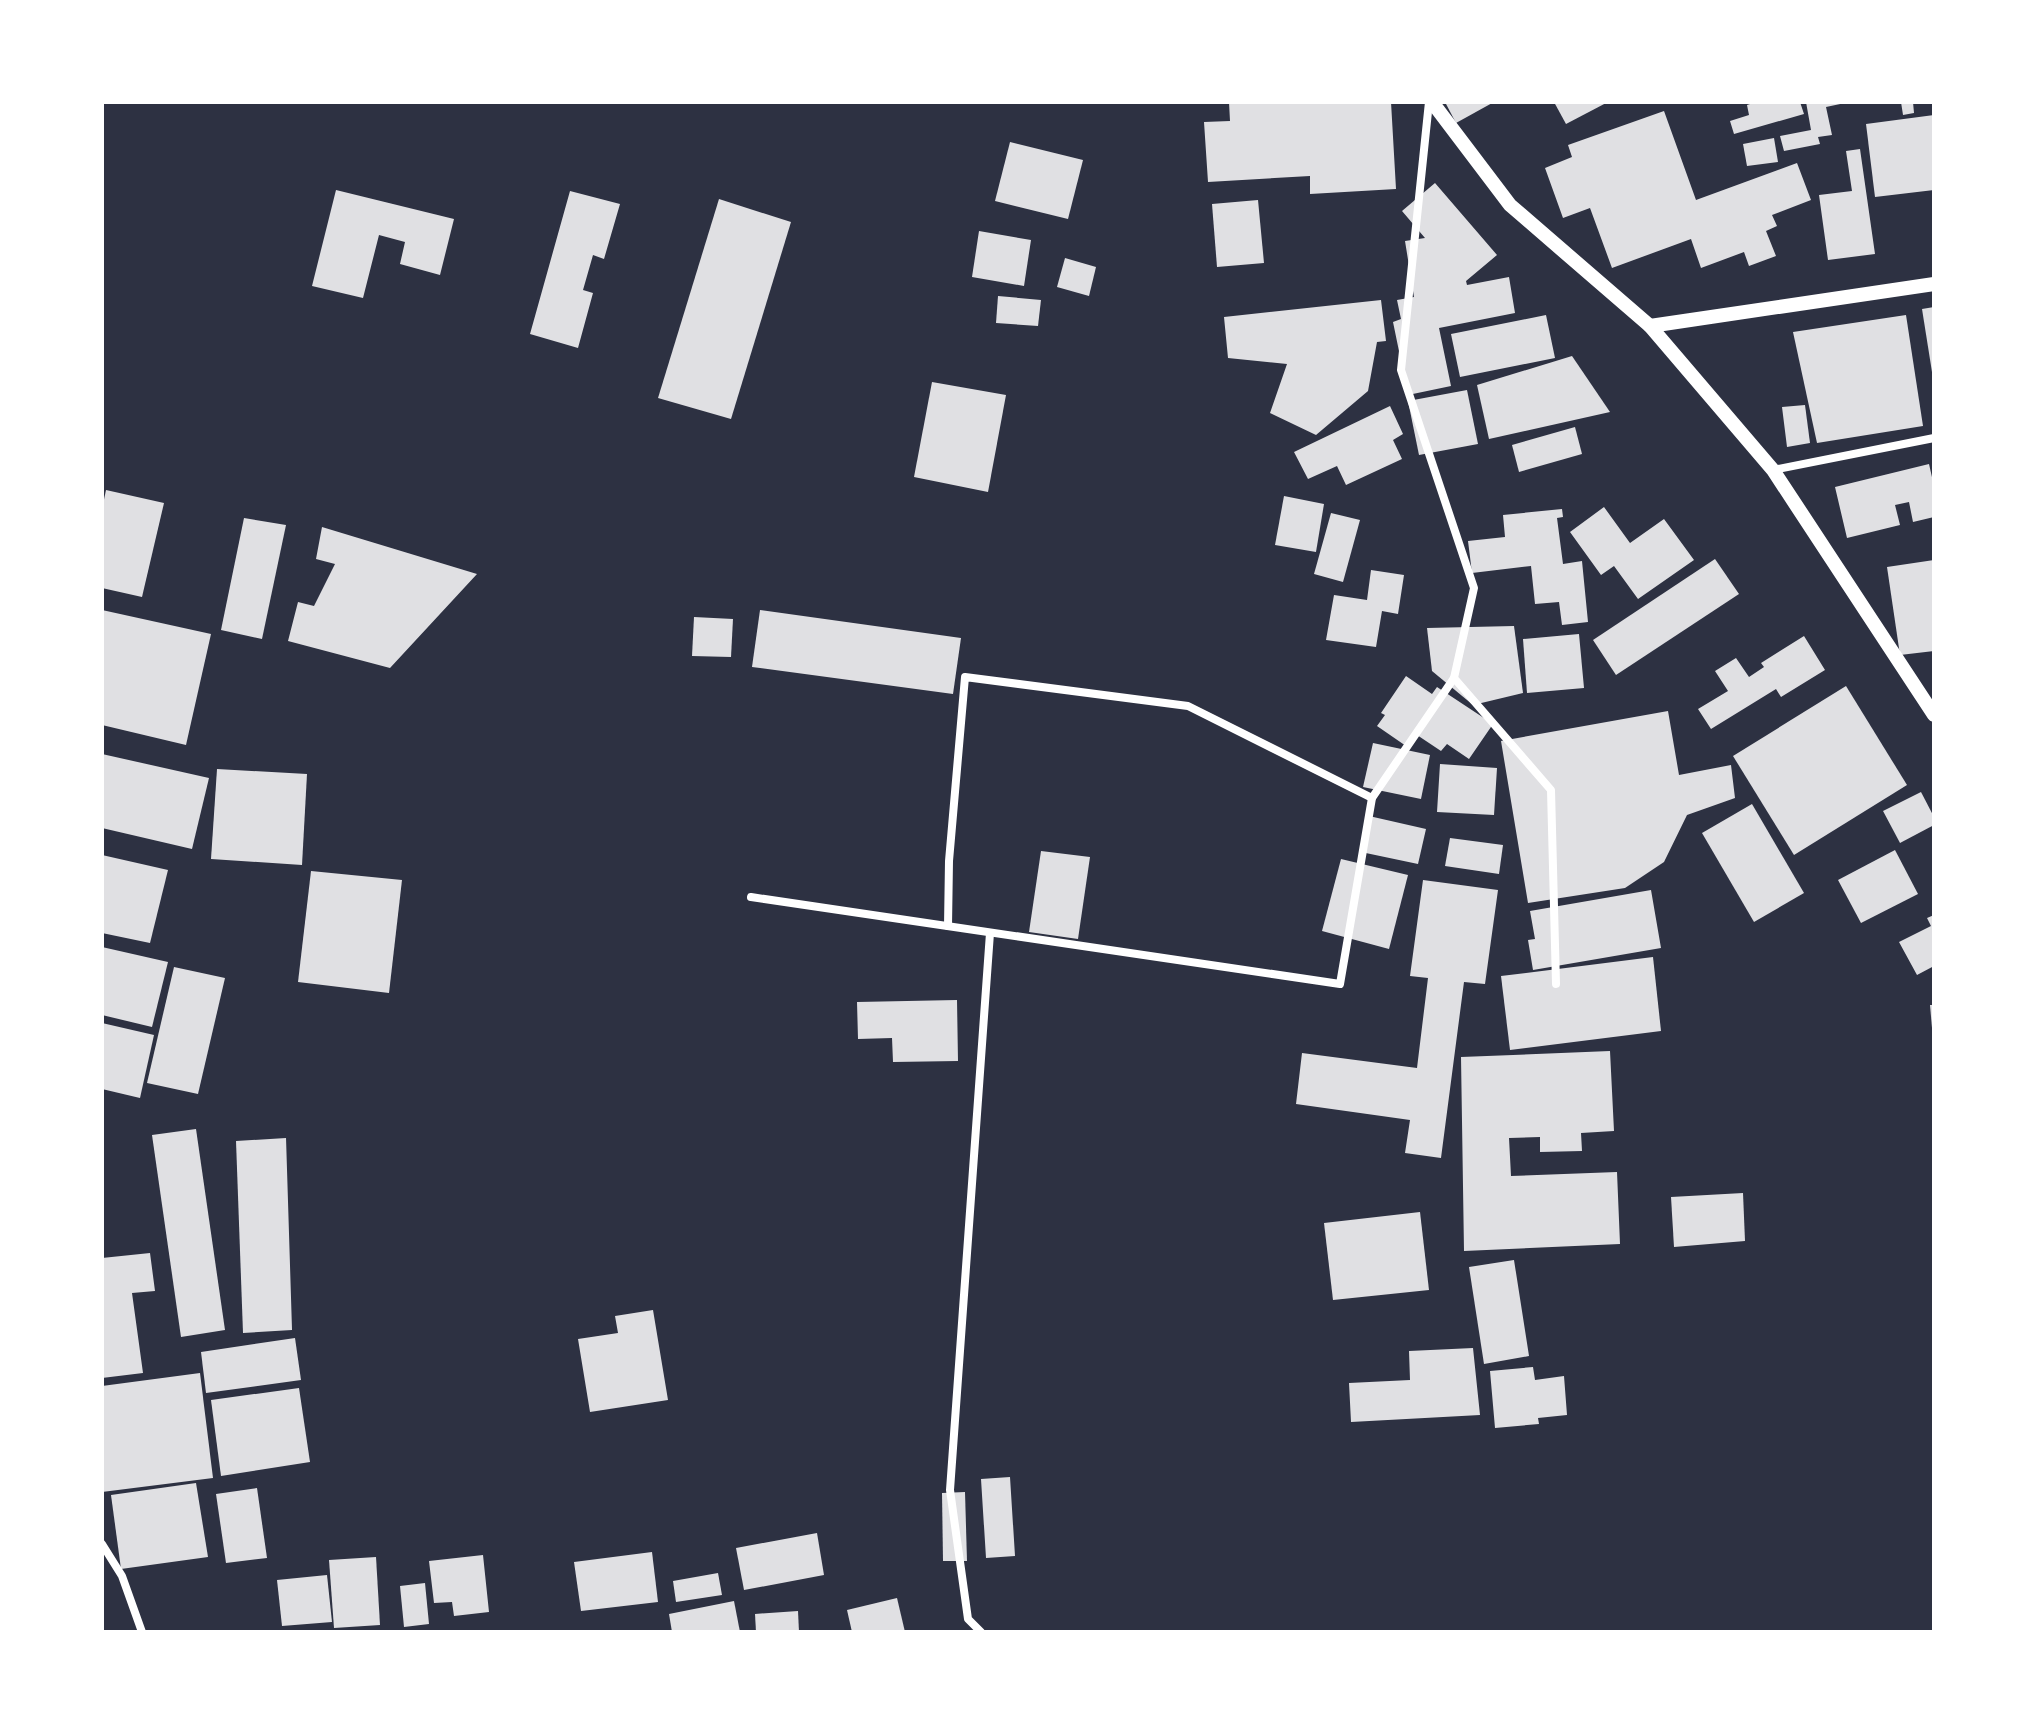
<svg xmlns="http://www.w3.org/2000/svg" width="2036" height="1734" viewBox="0 0 2036 1734" font-family="Montserrat,sans-serif">
<style>
.building{fill:#e0e0e3}
.lines{fill:none;stroke-linecap:round;stroke-linejoin:round}
.minor{stroke:#fff;stroke-width:8}
.tertiary{stroke:#fff;stroke-width:14}
</style>
<rect width="100%" height="100%" fill="#2d3142"/>
<g class="building">
<path d="M1229 102H1391L1396 189 1310 194V176L1208 182 1204 122 1230 121Z"/>
<path d="M1445 102H1494L1456 123Z"/>
<path d="M1554 102H1608L1566 124Z"/>
<path d="M1756 102H1800L1804 114 1734 134 1730 121 1749 115 1747 105Z"/>
<path d="M1806 102 1845 103 1826 107 1832 135 1818 137 1820 144 1784 151 1780 136 1811 130Z"/>
<path d="M1901 102H1913L1914 113 1903 115Z"/>
<path d="M1664 111 1696 200 1797 163 1811 200 1772 215 1777 226 1766 231 1776 256 1749 266 1744 252 1701 268 1691 239 1612 268 1590 208 1563 218 1545 168 1572 157 1568 145Z"/>
<path d="M1934 115V190L1875 197 1866 124Z"/>
<path d="M1774 138 1778 162 1747 166 1743 144Z"/>
<path d="M1010 142 1083 160 1068 219 995 201Z"/>
<path d="M1860 149 1875 254 1828 260 1819 195 1852 191 1846 151Z"/>
<path d="M1435 183 1497 255 1466 281 1467 285 1509 277 1515 313 1439 328 1451 386 1408 395 1393 322 1401 319 1397 300 1414 297 1405 241 1425 238 1402 211Z"/>
<path d="M336 190 454 219 440 275 400 264 405 242 379 235 363 298 312 286Z"/>
<path d="M570 191 620 204 604 259 593 255 583 290 593 293 578 348 530 334Z"/>
<path d="M719 199 791 222 731 419 658 398Z"/>
<path d="M1258 200 1264 263 1217 267 1212 204Z"/>
<path d="M979 231 1031 240 1024 286 972 277Z"/>
<path d="M1065 258 1096 267 1089 296 1057 287Z"/>
<path d="M998 296 1041 300 1038 326 996 323Z"/>
<path d="M1381 300 1386 341 1377 342 1368 391 1316 435 1270 413 1287 364 1228 358 1224 317Z"/>
<path d="M1934 307V372H1932L1922 309Z"/>
<path d="M1546 315 1555 358 1460 377 1451 334Z"/>
<path d="M1906 315 1923 426 1817 443 1793 332Z"/>
<path d="M1572 356 1610 412 1489 439 1477 385Z"/>
<path d="M932 382 1006 395 988 492 914 477Z"/>
<path d="M1467 390 1478 444 1419 455 1408 401Z"/>
<path d="M1805 405 1810 443 1787 447 1782 407Z"/>
<path d="M1390 406 1403 434 1393 440 1402 459 1346 485 1337 466 1308 479 1294 452Z"/>
<path d="M1575 427 1582 454 1519 472 1512 445Z"/>
<path d="M1929 464 1934 486V517L1913 522 1909 502 1895 505 1900 525 1847 538 1835 487Z"/>
<path d="M106 490 164 503 142 597 102 588V509Z"/>
<path d="M1284 496 1324 504 1316 552 1275 545Z"/>
<path d="M1604 507 1630 543 1664 519 1694 560 1638 599 1614 566 1601 575 1570 532Z"/>
<path d="M1562 509 1563 517 1557 518 1563 564 1582 561 1588 622 1562 625 1559 602 1535 604 1531 566 1472 573 1468 541 1505 537 1503 515Z"/>
<path d="M1331 513 1360 520 1343 582 1314 574Z"/>
<path d="M244 518 286 525 262 639 221 630Z"/>
<path d="M322 527 477 574 390 668 288 641 298 602 314 606 335 564 316 559Z"/>
<path d="M1715 559 1739 594 1616 675 1593 640Z"/>
<path d="M1934 560V651L1900 655 1887 567Z"/>
<path d="M1371 570 1404 575 1398 614 1382 611 1376 647 1326 640 1334 595 1367 600Z"/>
<path d="M102 610 211 634 186 745 102 725Z"/>
<path d="M760 610 961 638 953 694 752 667Z"/>
<path d="M694 617 733 619 731 657 692 656Z"/>
<path d="M1514 626 1523 693 1473 705 1432 671 1427 628Z"/>
<path d="M1579 634 1584 688 1527 693 1523 639Z"/>
<path d="M1804 636 1825 670 1781 697 1776 689 1711 729 1698 709 1728 691 1715 671 1736 658 1749 677 1764 667 1761 663Z"/>
<path d="M1406 676 1432 694 1437 687 1493 724 1469 759 1447 744 1441 751 1414 733 1406 746 1377 726 1385 715 1381 713Z"/>
<path d="M1846 686 1907 785 1794 855 1733 756Z"/>
<path d="M1668 711 1679 775 1731 765 1735 798 1687 815 1664 862 1625 888 1528 903 1501 741Z"/>
<path d="M1373 743 1430 755 1421 799 1363 787Z"/>
<path d="M102 754 209 778 192 849 102 828Z"/>
<path d="M1440 764 1497 768 1494 815 1437 812Z"/>
<path d="M217 769 307 774 302 865 211 859Z"/>
<path d="M1921 792 1934 817V825L1900 843 1883 811Z"/>
<path d="M1752 804 1804 893 1754 922 1702 833Z"/>
<path d="M1369 816 1426 829 1418 864 1361 852Z"/>
<path d="M1450 838 1503 845 1499 874 1445 866Z"/>
<path d="M1895 850 1918 894 1861 923 1838 880Z"/>
<path d="M1041 851 1090 857 1078 939 1029 932Z"/>
<path d="M102 855 168 870 150 943 102 933Z"/>
<path d="M1341 859 1408 875 1389 949 1322 931Z"/>
<path d="M311 871 402 880 389 993 298 982Z"/>
<path d="M1423 880 1498 890 1485 984 1464 982 1441 1158 1405 1153 1410 1120 1296 1104 1302 1053 1417 1068 1428 978 1410 976Z"/>
<path d="M1651 890 1661 948 1533 970 1528 940 1535 939 1530 911Z"/>
<path d="M1934 915V966L1917 975 1899 942 1931 926 1927 918Z"/>
<path d="M102 947 168 962 152 1027 102 1015Z"/>
<path d="M1653 957 1661 1031 1510 1050 1501 976Z"/>
<path d="M174 967 225 978 198 1094 147 1083Z"/>
<path d="M957 1000 958 1061 893 1062 892 1038 858 1039 857 1002Z"/>
<path d="M1930 1005H1934V1028H1932Z"/>
<path d="M102 1023 154 1035 140 1098 102 1089Z"/>
<path d="M1610 1051 1614 1131 1581 1133 1582 1151 1540 1152V1137L1509 1138 1511 1176 1617 1172 1620 1244 1464 1251 1461 1057Z"/>
<path d="M196 1129 225 1330 181 1337 152 1135Z"/>
<path d="M286 1138 292 1330 243 1333 236 1141Z"/>
<path d="M1743 1193 1745 1241 1674 1247 1671 1197Z"/>
<path d="M1420 1212 1429 1290 1333 1300 1324 1223Z"/>
<path d="M150 1253 155 1291 132 1293 143 1373 102 1378V1258Z"/>
<path d="M1514 1260 1529 1356 1484 1364 1469 1267Z"/>
<path d="M653 1310 668 1400 590 1412 578 1339 618 1333 615 1316Z"/>
<path d="M295 1338 301 1380 206 1393 201 1352Z"/>
<path d="M1473 1348 1480 1415 1351 1422 1349 1383 1410 1380 1409 1351Z"/>
<path d="M1533 1367 1535 1380 1564 1376 1567 1415 1538 1418 1539 1424 1495 1428 1490 1371Z"/>
<path d="M200 1373 213 1478 102 1492V1386Z"/>
<path d="M299 1388 310 1462 221 1476 211 1400Z"/>
<path d="M1010 1477 1015 1556 986 1558 981 1479Z"/>
<path d="M196 1483 208 1557 121 1569 111 1495Z"/>
<path d="M257 1488 267 1558 226 1563 216 1494Z"/>
<path d="M965 1492 967 1561H943L942 1493Z"/>
<path d="M817 1533 824 1575 744 1590 736 1548Z"/>
<path d="M652 1552 658 1602 581 1611 574 1562Z"/>
<path d="M483 1555 489 1612 454 1616 452 1602 434 1603 429 1561Z"/>
<path d="M376 1557 380 1625 334 1628 329 1560Z"/>
<path d="M718 1573 722 1595 676 1602 673 1581Z"/>
<path d="M327 1575 332 1622 282 1626 277 1580Z"/>
<path d="M425 1583 429 1624 404 1627 400 1586Z"/>
<path d="M897 1598 905 1632H852L847 1610Z"/>
<path d="M734 1601 740 1632H672L669 1614Z"/>
<path d="M798 1611 799 1632H756L755 1614Z"/>
</g>
<g class="lines">
<g class="minor">
<path d="M1429 102 1401 370 1474 588 1454 678 1551 790 1556 984"/>
<path d="M1773 470 1934 438"/>
<path d="M751 897 1340 984 1372 798 1454 678"/>
<path d="M948 926 949 861 965 677 1188 706 1372 798"/>
<path d="M102 1544 122 1576 142 1632"/>
<path d="M981 1632 968 1619 950 1490 990 933"/>
</g>
<g class="tertiary">
<path d="M1432 102 1510 205 1650 326 1773 470 1934 715"/>
<path d="M1650 326 1934 284"/>
</g>
</g>
<rect width="2036" height="1734" fill="none" stroke="#ffffff" stroke-width="208"/>
</svg>
